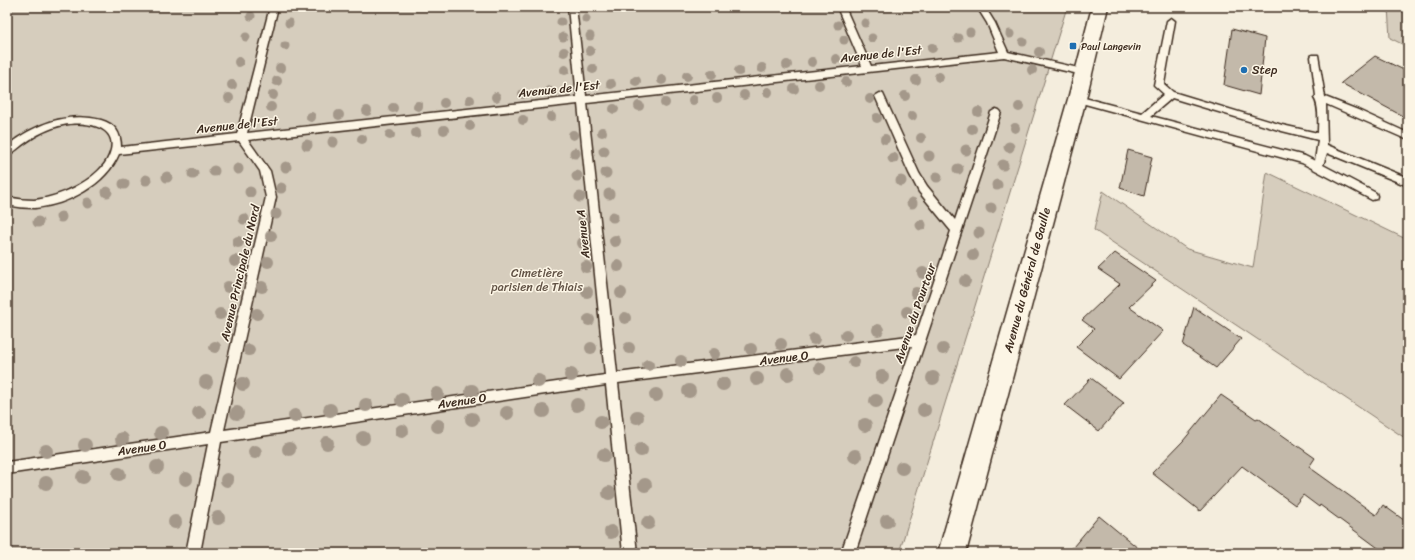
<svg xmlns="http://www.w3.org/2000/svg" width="1415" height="560" viewBox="0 0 1415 560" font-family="Sriracha,sans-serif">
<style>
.green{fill:#d6cdbd;stroke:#887c6e}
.building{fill:#c3b9aa;stroke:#3b2a1e}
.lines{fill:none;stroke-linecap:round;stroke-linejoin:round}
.service-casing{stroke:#3b2a1e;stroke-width:3}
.secondary-casing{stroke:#3b2a1e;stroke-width:3}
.service{fill:#fcf5e5;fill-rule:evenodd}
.secondary{fill:#fcf5e5;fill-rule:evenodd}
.tree{fill:#a4988a}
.poi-dot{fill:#1f6fb2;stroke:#fcf5e5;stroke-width:1.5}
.labels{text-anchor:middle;stroke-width:3;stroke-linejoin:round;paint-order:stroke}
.far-poi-label{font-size:10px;fill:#3b2a1e;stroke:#fcf5e5;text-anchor:start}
.street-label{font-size:12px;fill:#3b2a1e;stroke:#fcf5e5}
.poi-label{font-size:12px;fill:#3b2a1e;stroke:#fcf5e5;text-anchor:start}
.park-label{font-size:12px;fill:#625346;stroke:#fcf5e5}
</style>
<rect width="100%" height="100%" fill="#f4eddd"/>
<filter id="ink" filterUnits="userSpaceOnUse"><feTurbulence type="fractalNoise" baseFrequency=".025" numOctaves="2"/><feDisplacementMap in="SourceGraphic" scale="8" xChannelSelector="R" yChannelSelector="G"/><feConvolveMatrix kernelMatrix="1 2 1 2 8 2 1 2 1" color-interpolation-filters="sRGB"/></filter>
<g filter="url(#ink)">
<g class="green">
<path d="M7 7H1067L899 553H7Z"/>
<path d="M1388 7H1408V47L1390 38Z"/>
<path d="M1267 172 1408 240V440L1094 230 1103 191 1187 249 1253 268Z"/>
</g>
<g class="building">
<path d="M1232 29 1265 38 1259 95 1224 85Z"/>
<path d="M1375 56 1408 72V119L1341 83Z"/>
<path d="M1128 150 1152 157 1144 196 1120 188Z"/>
<path d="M1115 253 1156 281 1129 307 1163 331 1119 379 1076 347 1094 329 1082 320 1120 284 1098 269Z"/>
<path d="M1194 307 1241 339 1216 368 1183 345Z"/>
<path d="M1091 378 1124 403 1099 431 1065 405Z"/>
<path d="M1221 395 1256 419 1258 418 1315 458 1309 467 1376 515 1383 505 1408 523V553H1385L1320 505 1319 507 1303 495 1295 505 1242 466 1200 511 1152 473 1183 441Z"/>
<path d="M1099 516 1144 553H1068Z"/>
</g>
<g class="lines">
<g class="service-casing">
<g id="service">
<path d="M270 7H278L247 133 577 97 568 7H576L586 96 862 66 837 7H845L871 66 999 52 987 23 977 7H985L995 23 1008 52 1083 69 1087 72 1083 75 1004 57 587 103 617 373 916 335 951 231 919 192 909 173 875 96 880 93 883 94 919 173 927 186 955 220 991 112 996 109 999 110 1001 112 855 553H841L912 346 618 383 637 553H623L606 385 221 442 200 553H186L208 444 7 474V462L211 432 266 197 260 171 239 141 119 154C106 185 67 205 35 208 25 208 16 207 7 205V197C16 199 25 200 34 200 58 198 95 181 107 160 125 127 87 120 63 125 49 128 36 135 25 143 19 147 14 153 7 155V146C33 125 67 111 101 120 115 124 121 133 121 147L237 134ZM578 104 605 375 224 430 276 197 270 171 248 140Z"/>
<path d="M1171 18 1175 21 1164 84 1173 92 1282 125 1318 133C1318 124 1320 106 1314 98L1316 96 1311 57 1312 55H1318L1325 97 1358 110 1408 133V140L1326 104 1327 145 1408 178V186L1327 153 1323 165 1376 193 1377 196 1376 199 1372 200 1302 163 1074 101 1072 99 1077 96 1142 113 1164 94 1154 85 1167 21ZM1172 98 1282 131 1318 140 1315 161 1305 156 1151 116Z"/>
</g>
</g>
<g class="secondary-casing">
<path id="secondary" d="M1092 7H1108L1086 99 966 553H938L1068 99Z"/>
</g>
<use href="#service" class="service"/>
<use href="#secondary" class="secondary"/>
</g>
<g class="tree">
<circle cx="251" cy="16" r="4.5"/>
<circle cx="586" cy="19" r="4.5"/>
<circle cx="561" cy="22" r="4.5"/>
<circle cx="289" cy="23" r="4.5"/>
<circle cx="865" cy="23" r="4.5"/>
<circle cx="838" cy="25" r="4.5"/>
<circle cx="970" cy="32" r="4.5"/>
<circle cx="1010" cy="34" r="4.5"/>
<circle cx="590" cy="36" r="4.5"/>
<circle cx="246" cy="37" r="4.5"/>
<circle cx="563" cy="37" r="4.5"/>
<circle cx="872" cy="38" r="4.5"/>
<circle cx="958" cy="38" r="4.5"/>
<circle cx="844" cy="40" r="4.5"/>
<circle cx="1023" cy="42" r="4.5"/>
<circle cx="285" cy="46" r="4.5"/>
<circle cx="932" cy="48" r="5"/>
<circle cx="590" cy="51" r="5"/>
<circle cx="564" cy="52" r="5"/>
<circle cx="1039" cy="52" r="5"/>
<circle cx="836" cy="59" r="5"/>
<circle cx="239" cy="62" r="5"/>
<circle cx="812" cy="62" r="5"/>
<circle cx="787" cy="65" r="5"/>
<circle cx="280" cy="68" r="5"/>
<circle cx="762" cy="68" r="5"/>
<circle cx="593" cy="69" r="5"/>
<circle cx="565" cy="70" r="5"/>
<circle cx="1032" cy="70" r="5"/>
<circle cx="739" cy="71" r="5"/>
<circle cx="712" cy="74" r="5"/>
<circle cx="687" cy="76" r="5"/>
<circle cx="939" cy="77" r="5"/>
<circle cx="662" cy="80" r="5"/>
<circle cx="916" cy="80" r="5"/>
<circle cx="277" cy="81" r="5"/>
<circle cx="636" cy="81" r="5"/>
<circle cx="846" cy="82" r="5"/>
<circle cx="611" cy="84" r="5"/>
<circle cx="232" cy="85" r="5"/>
<circle cx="819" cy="85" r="5"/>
<circle cx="794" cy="89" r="5"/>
<circle cx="549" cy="91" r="5"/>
<circle cx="768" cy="92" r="5"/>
<circle cx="523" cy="94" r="5"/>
<circle cx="273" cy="95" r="5"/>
<circle cx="744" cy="95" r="5"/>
<circle cx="905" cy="96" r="5"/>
<circle cx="496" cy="97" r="5"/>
<circle cx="229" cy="98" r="5"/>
<circle cx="717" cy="98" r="5"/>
<circle cx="870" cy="99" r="5"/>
<circle cx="470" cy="100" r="5"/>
<circle cx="693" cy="100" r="5"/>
<circle cx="444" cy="103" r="5"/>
<circle cx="665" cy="103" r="5"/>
<circle cx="418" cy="106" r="5"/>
<circle cx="639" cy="106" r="5"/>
<circle cx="271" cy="107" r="5"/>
<circle cx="1019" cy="107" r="5"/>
<circle cx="393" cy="108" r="5"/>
<circle cx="614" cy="109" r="5"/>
<circle cx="367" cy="111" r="5"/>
<circle cx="978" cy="112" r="5"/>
<circle cx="339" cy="115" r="5"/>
<circle cx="912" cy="116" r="5"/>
<circle cx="311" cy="117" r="5"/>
<circle cx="551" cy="117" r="5"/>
<circle cx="877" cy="118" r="5"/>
<circle cx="523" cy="120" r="5"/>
<circle cx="470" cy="126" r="5"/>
<circle cx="1015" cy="128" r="5"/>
<circle cx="972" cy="129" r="5"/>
<circle cx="444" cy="130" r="5"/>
<circle cx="602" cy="132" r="5"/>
<circle cx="416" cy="133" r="5"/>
<circle cx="390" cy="135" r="5"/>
<circle cx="573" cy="135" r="5"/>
<circle cx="921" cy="138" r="5"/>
<circle cx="362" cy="139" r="5"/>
<circle cx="885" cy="139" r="5"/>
<circle cx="333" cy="142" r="5.5"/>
<circle cx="307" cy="145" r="5.5"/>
<circle cx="1009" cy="147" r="5.5"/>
<circle cx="966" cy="150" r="5.5"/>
<circle cx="604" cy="151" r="5.5"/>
<circle cx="575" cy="153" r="5.5"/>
<circle cx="929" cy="156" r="5.5"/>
<circle cx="893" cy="158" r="5.5"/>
<circle cx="1003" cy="165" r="5.5"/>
<circle cx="286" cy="167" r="5.5"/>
<circle cx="238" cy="169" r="5.5"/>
<circle cx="958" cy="169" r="5.5"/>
<circle cx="214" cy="171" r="5.5"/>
<circle cx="606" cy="173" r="5.5"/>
<circle cx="193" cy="174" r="5.5"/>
<circle cx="577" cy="176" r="5.5"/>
<circle cx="167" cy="177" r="5.5"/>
<circle cx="937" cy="177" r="5.5"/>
<circle cx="146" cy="180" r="5.5"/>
<circle cx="901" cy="181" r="5.5"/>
<circle cx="124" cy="184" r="5.5"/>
<circle cx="997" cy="185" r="5.5"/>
<circle cx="281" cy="188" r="5.5"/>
<circle cx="107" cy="192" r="5.5"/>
<circle cx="250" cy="192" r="5.5"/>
<circle cx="609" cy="194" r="5.5"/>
<circle cx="580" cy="197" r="5.5"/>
<circle cx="88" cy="203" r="5.5"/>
<circle cx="912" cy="203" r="5.5"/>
<circle cx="991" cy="208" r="5.5"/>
<circle cx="276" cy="214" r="5.5"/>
<circle cx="61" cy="217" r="5.5"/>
<circle cx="613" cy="217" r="5.5"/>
<circle cx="244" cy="219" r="5.5"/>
<circle cx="583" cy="219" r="5.5"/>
<circle cx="38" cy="222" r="5.5"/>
<circle cx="921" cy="225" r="5.5"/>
<circle cx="979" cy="233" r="5.5"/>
<circle cx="271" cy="236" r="6"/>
<circle cx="615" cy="241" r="6"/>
<circle cx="238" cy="242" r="6"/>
<circle cx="583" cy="243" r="6"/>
<circle cx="973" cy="255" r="6"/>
<circle cx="235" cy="261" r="6"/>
<circle cx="268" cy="262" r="6"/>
<circle cx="618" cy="266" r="6"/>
<circle cx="586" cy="267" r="6"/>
<circle cx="923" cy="273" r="6"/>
<circle cx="965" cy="281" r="6"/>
<circle cx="228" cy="287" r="6"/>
<circle cx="262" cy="287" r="6"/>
<circle cx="587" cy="292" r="6"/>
<circle cx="621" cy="293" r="6"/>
<circle cx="916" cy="293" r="6"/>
<circle cx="907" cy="312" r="6"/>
<circle cx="220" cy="314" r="6"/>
<circle cx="257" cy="314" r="6"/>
<circle cx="625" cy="318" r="6"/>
<circle cx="589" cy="320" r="6"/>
<circle cx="878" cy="330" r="6"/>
<circle cx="846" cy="335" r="6"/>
<circle cx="814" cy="339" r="6"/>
<circle cx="781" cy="344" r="6"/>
<circle cx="215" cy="347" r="6"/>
<circle cx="591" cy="348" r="6"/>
<circle cx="629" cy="348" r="6"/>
<circle cx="751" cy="349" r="6"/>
<circle cx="943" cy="349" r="6"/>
<circle cx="249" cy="350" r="6"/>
<circle cx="714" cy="354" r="6"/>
<circle cx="681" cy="361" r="6"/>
<circle cx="854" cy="362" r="6"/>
<circle cx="648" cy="365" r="6"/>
<circle cx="820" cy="368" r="6"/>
<circle cx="788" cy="374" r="7"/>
<circle cx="571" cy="375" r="7"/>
<circle cx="882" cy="377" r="7"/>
<circle cx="933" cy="378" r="7"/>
<circle cx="757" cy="379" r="7"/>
<circle cx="538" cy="381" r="7"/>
<circle cx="206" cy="382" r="7"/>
<circle cx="243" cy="384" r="7"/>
<circle cx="723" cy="384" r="7"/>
<circle cx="472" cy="391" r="7"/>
<circle cx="689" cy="391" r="7"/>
<circle cx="437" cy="394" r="7"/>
<circle cx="656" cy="395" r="7"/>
<circle cx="402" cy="400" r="7"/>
<circle cx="876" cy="401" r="7"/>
<circle cx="366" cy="405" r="7"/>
<circle cx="577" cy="405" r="7"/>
<circle cx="330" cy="410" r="7"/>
<circle cx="924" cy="410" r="7"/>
<circle cx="543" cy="411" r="7"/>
<circle cx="199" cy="413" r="7"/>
<circle cx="237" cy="413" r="7"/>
<circle cx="507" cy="413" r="7"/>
<circle cx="295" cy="416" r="7"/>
<circle cx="637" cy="417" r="7"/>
<circle cx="472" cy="419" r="7"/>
<circle cx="601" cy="422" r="7"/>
<circle cx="865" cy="425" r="7"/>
<circle cx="438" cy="426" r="7"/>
<circle cx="402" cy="431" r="7"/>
<circle cx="161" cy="433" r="7"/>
<circle cx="363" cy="438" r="7"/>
<circle cx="122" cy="439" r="7"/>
<circle cx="327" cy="443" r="7"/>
<circle cx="85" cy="445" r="7"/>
<circle cx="289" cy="449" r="7"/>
<circle cx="641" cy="450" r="7"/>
<circle cx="46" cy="451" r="7"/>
<circle cx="255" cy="452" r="7"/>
<circle cx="604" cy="455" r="7"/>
<circle cx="855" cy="456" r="7"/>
<circle cx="157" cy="467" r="7"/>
<circle cx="902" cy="468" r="7"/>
<circle cx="119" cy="474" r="7"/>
<circle cx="83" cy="477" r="7"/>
<circle cx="186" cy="479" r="7"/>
<circle cx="227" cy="480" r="7"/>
<circle cx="46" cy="483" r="7"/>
<circle cx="645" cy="485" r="7"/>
<circle cx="609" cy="493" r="7"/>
<circle cx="218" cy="518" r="7"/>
<circle cx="887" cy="521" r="7"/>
<circle cx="175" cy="522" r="7"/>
<circle cx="648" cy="523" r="7"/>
<circle cx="611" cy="532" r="7"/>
</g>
</g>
<g class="poi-dot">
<rect x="1069" y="42" width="8" height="8" rx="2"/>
<circle cx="1244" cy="70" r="4"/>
</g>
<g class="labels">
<g class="far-poi-label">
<text x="1081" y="50">Paul Langevin</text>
</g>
<g class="street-label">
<text transform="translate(881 54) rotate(-6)" y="4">Avenue de l'Est</text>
<text transform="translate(559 89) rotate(-6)" y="4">Avenue de l'Est</text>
<text transform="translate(237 125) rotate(-6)" y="4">Avenue de l'Est</text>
<text transform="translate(583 234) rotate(-96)" y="4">Avenue A</text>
<text transform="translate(240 273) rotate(-77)" y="4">Avenue Principale du Nord</text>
<text transform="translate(1027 280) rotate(-75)" y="4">Avenue du Général de Gaulle</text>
<text transform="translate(915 313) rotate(-71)" y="4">Avenue du Pourtour</text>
<text transform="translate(784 358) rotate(-7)" y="4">Avenue O</text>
<text transform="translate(462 401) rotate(-8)" y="4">Avenue O</text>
<text transform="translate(142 448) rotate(-8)" y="4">Avenue O</text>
</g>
<g class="poi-label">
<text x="1252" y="74">Step</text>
</g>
<g class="park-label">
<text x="537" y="277">Cimetière<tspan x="537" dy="14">parisien de Thiais</tspan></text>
</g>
</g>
<rect width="1415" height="560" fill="none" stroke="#fcf5e5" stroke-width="24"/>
<rect x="12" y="12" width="1391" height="536" fill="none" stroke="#3b2a1e" stroke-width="1.5" filter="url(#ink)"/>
</svg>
